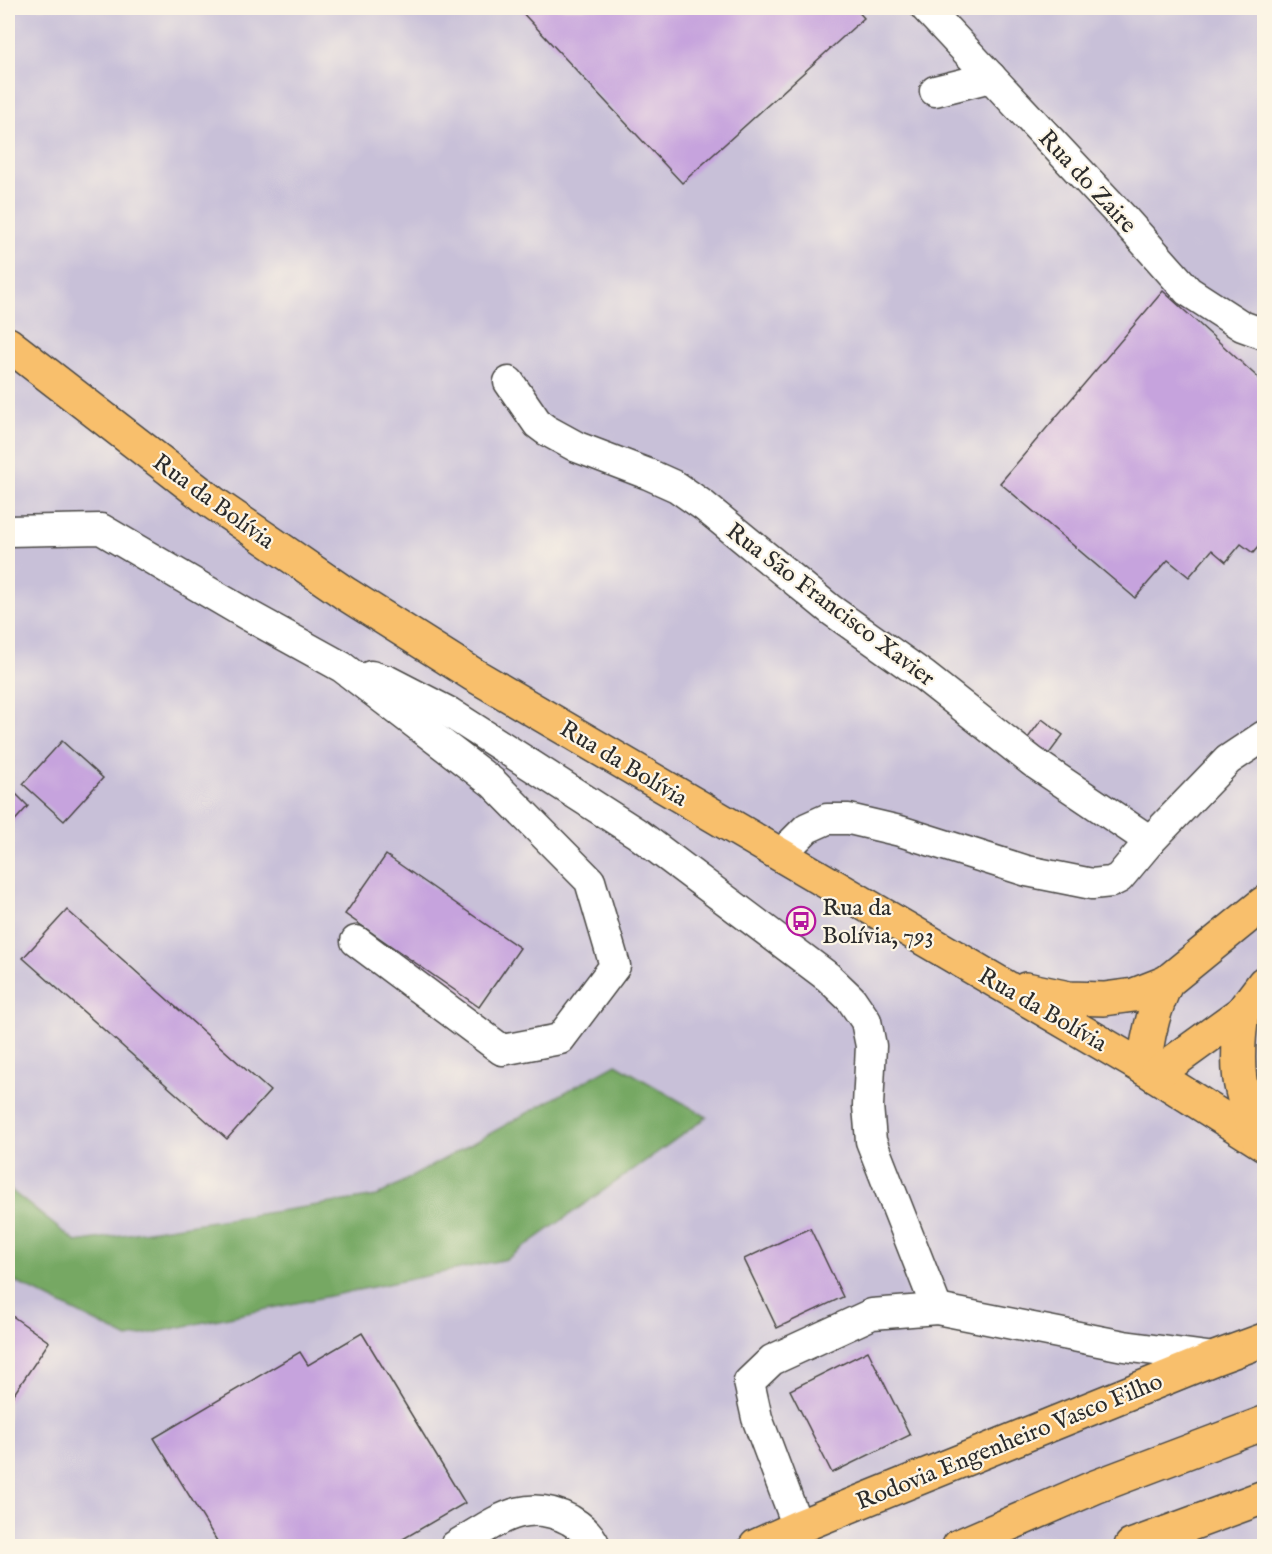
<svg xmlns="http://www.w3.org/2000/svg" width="1272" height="1554" viewBox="0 0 1272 1554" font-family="'IM FELL English',serif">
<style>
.industrial{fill:#c8c0d8}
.forest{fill:#76a863;stroke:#506a47;stroke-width:1.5}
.building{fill:#c6a3dd}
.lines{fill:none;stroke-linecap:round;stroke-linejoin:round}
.minor-casing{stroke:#494744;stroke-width:33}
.major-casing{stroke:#494744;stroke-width:36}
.highway-casing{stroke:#494744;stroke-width:36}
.minor{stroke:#fff;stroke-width:30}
.major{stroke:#f8bf6c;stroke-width:33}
.highway{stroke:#f8bf6c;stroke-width:33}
.labels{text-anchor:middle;stroke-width:4.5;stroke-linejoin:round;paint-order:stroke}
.street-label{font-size:24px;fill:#2b2b2b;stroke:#fcf5e5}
.poi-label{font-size:24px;fill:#2b2b2b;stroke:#fcf5e5;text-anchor:start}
</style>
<rect width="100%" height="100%" fill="#fcf5e5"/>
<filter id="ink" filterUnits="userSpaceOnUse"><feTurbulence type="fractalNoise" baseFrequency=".0167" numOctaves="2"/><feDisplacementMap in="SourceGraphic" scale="12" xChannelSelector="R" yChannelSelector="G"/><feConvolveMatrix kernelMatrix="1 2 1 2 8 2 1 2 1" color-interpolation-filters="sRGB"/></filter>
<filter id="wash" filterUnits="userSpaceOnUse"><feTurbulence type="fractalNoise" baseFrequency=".008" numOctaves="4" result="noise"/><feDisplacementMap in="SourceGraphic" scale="24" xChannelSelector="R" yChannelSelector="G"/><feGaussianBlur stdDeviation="1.35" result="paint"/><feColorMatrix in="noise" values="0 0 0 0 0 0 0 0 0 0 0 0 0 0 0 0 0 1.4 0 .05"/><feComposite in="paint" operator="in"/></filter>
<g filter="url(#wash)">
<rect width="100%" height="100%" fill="#f6e8cf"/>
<rect class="industrial" x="8" y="8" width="1256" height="1538"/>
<path class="forest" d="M616 1064 707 1117 507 1259 128 1338 8 1278V1188L76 1242 377 1196Z"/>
<g id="blocks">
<g class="building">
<path d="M518 8H855L864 18 682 183Z"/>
<path d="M1163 291 1264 383V540L1253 553 1241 544 1226 562 1212 550 1189 577 1168 560 1135 598 1000 483Z"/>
<path d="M1042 719 1063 735 1043 762 1022 746Z"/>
<path d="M62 741 103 778 64 821 23 784Z"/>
<path d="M8 786 28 806 8 828Z"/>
<path d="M386 855 520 948 479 1007 345 914Z"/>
<path d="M67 910 270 1091 227 1139 23 958Z"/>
<path d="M810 1228 843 1297 777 1328 744 1259Z"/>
<path d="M8 1313 49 1342 8 1403Z"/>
<path d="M362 1333 465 1503 391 1546H220L154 1438 300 1352 308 1365Z"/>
<path d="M868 1351 910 1435 832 1473 790 1390Z"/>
</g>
</g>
</g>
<g filter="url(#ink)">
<use href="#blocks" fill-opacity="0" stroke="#494744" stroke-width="1.5"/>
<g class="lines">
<g class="minor-casing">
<g id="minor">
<path d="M926 8 1124 219 1188 291 1242 326 1264 334"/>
<path d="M935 91 991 77"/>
<path d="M509 382 538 424 546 430 577 447 648 474 677 487 704 506 831 610 924 676 1033 762 1150 841"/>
<path d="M8 531 101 529 246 614 342 667 493 783 590 881 615 966 560 1039 502 1050 356 941"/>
<path d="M371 676 388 681 450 713 638 834 828 977 851 999 866 1021 871 1046 868 1106 871 1141 937 1309"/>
<path d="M780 855 807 828 827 819H849L900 831 1027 871 1092 884 1111 882 1119 878 1150 841 1228 760 1264 736"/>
<path d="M798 1527 757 1418 749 1382 772 1360 872 1314 937 1309 1124 1346 1215 1358"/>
<path d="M455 1546C494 1524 524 1495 570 1520 580 1526 591 1535 595 1546"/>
</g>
</g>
<g class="major-casing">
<g id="major">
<path d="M8 344 212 502 346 594 474 675 1144 1068 1264 1144"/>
<path d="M1026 989 1069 998 1104 999 1134 995 1167 982 1264 903"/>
<path d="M1242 1012C1235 1065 1237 1090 1259 1139"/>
<path d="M1144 1068C1147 1037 1153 1010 1167 982"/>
<path d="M1155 1075 1242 1012 1264 983"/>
<path d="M756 1546 798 1527 1215 1358 1264 1340"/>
</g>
</g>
<g class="highway-casing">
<g id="highway">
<path d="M1258 1343 1264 1344"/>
<path d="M959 1546 1095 1487 1264 1423"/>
<path d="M1131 1546 1264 1497"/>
</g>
</g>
<use href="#minor" class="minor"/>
<use href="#major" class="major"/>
<use href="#highway" class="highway"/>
</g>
</g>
<defs>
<g id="bus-ring" transform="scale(1.5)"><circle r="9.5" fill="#fcf5e5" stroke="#b5179e" stroke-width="1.5"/><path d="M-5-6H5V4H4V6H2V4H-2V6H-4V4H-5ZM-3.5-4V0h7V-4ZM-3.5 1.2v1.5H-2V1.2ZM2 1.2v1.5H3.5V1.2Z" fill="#b5179e"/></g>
</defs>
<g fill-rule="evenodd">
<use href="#bus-ring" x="801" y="921"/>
</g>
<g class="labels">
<g class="street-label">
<text transform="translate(1088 181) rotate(47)" y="8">Rua do Zaire</text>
<text transform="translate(214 501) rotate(36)" y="8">Rua da Bolívia</text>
<text transform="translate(831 604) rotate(37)" y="8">Rua São Francisco Xavier</text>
<text transform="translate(624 763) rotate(31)" y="8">Rua da Bolívia</text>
<text transform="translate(1043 1009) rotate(30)" y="8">Rua da Bolívia</text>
<text transform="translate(1009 1441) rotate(-22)" y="8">Rodovia Engenheiro Vasco Filho</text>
</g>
<g class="poi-label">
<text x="822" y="915">Rua da<tspan x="822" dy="28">Bolívia, 793</tspan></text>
</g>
</g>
<rect width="1272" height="1554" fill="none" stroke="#fcf5e5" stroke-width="30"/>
</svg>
